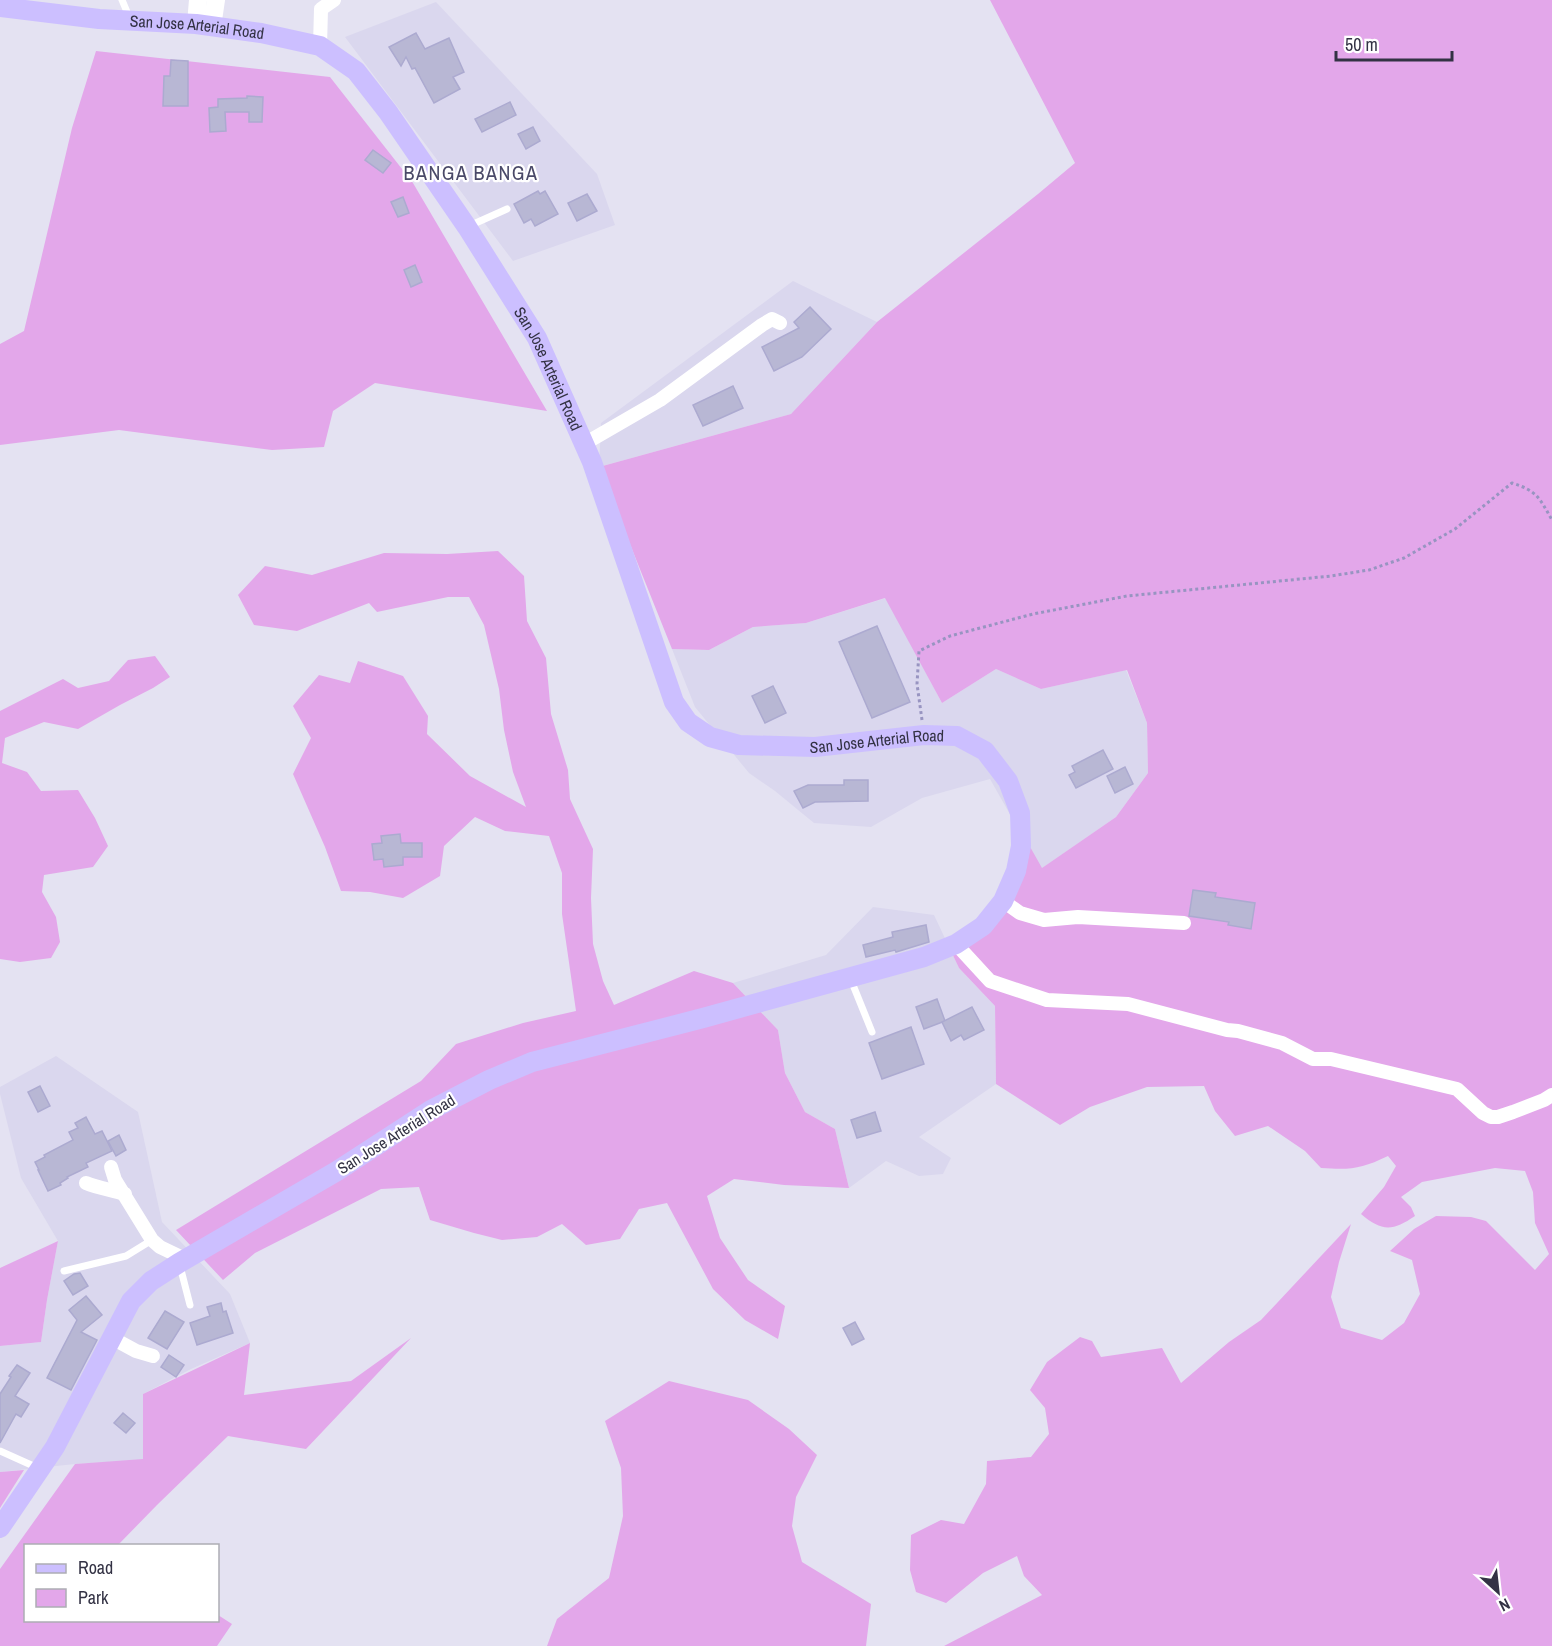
<svg xmlns="http://www.w3.org/2000/svg" width="1552" height="1646" viewBox="0 0 1552 1646" font-family="'Archivo Narrow',sans-serif">
<style>
.residential{fill:#dad7ee}
.green{fill:#e3a7ea}
.building{fill:#b8b7d4;stroke:#acaad0;stroke-width:1.5}
.lines{fill:none;stroke-linecap:round;stroke-linejoin:round}
.path{stroke:#9894c1;stroke-width:3;stroke-dasharray:3 3;stroke-linecap:butt}
.service{stroke:#fff;stroke-width:7}
.minor{stroke:#fff;stroke-width:14}
.tertiary{stroke:#fff;stroke-width:18}
.secondary{stroke:#ccbfff;stroke-width:20}
.labels{text-anchor:middle;stroke-width:4.5;stroke-linejoin:round;paint-order:stroke}
.street-label{font-size:16px;fill:#333244;stroke:#fff}
.quarter-label{font-size:20px;letter-spacing:1.5px;fill:#4a4968;stroke:#fff}
</style>
<rect width="100%" height="100%" fill="#e4e2f2"/>
<g class="residential">
<path d="M436 2 597 174 615 225 513 261 345 37Z"/>
<path d="M793 281 877 322 791 414 599 467 601 423Z"/>
<path d="M886 598 942 703 996 669 1041 689 1126 670 1147 723 1148 773 1116 817 1041 869 990 779 922 798 871 827 814 823 775 791 749 773 695 707 672 649 709 650 753 627 806 623Z"/>
<path d="M873 907 934 915 959 968 995 1006 996 1084 919 1137 951 1158 943 1174 919 1176 886 1161 849 1188 835 1129 805 1112 785 1073 778 1030 733 983 826 955Z"/>
<path d="M56 1056 138 1112 162 1222 230 1294 250 1343 191 1369 143 1394V1460L75 1464 0 1472V1346L41 1342 47 1300 58 1241 21 1178 0 1094V1087Z"/>
</g>
<g class="green">
<path d="M990 0H1552V1646H944L1042 1595 1024 1576 1017 1556 983 1573 946 1603 916 1592 910 1570 911 1535 941 1520 964 1524 986 1484 987 1461 1031 1457 1049 1434 1045 1408 1030 1390 1047 1362 1080 1337 1092 1341 1101 1357 1162 1348 1181 1383 1229 1342 1261 1320 1351 1224 1339 1262 1331 1297 1341 1328 1382 1340 1404 1323 1420 1294 1412 1260 1390 1251 1414 1229 1436 1216 1471 1217 1486 1221 1535 1270 1549 1254 1535 1223 1533 1192 1525 1171 1495 1168 1422 1182 1401 1197 1411 1207 1415 1216C1393 1231 1382 1232 1361 1214L1384 1187 1396 1166 1388 1156C1361 1169 1351 1170 1321 1168L1305 1151 1268 1126 1235 1136 1215 1111 1204 1086 1147 1087 1090 1107 1060 1125 996 1084 995 1006 959 968 949 947 1003 901 1020 829 1042 868 1116 817 1148 773 1147 723 1127 670 1041 689 996 669 942 703 885 598 806 623 753 627 709 650 672 649 599 467 791 414 877 322 1038 194 1075 163Z"/>
<path d="M96 51 330 77 413 183 547 411 375 383 333 411 324 447 272 450 119 430 0 445V344L24 331 72 128Z"/>
<path d="M498 551 524 576 527 621 546 658 551 714 568 770 570 799 593 849 591 898 593 944 603 981 614 1005 694 971 733 983 778 1030 785 1073 805 1112 835 1129 849 1188 784 1185 734 1179 707 1196 720 1238 748 1280 785 1306 778 1339 745 1320 713 1289 667 1203 639 1209 620 1239 586 1245 562 1224 537 1237 502 1240 474 1233 430 1220 419 1187 381 1189 255 1253 223 1280 176 1230 421 1081 456 1044 523 1023 576 1011 562 914V873L549 836 505 831 475 817 444 846 440 876 403 898 370 892 341 891 325 847 293 774 311 738 293 706 319 675 350 683 358 661 403 676 428 716 427 734 470 776 526 807 513 772 504 730 499 689 484 625 469 597H448L377 612 369 603 297 631 254 625 238 595 265 566 312 575 384 553 447 554Z"/>
<path d="M155 656 170 677 153 688 120 705 78 729 44 722 5 738 2 763 27 772 41 791 78 790 95 818 108 846 93 867 44 875 42 892 56 917 60 942 51 958 20 962 0 959V711L63 679 78 688 109 681 128 660Z"/>
<path d="M58 1241 47 1300 41 1342 0 1346V1268Z"/>
<path d="M411 1338 306 1449 228 1436 157 1505 118 1545 26 1546V1620H218V1615L232 1624 217 1646H0V1569L75 1464 143 1459V1394L250 1343 244 1395 351 1381Z"/>
<path d="M669 1381 748 1400 789 1429 817 1455 796 1497 792 1526 802 1562 871 1604 866 1646H547L557 1619 609 1578 623 1516 621 1468 605 1421Z"/>
<path d="M24 1470 0 1508V1472Z"/>
</g>
<g class="building">
<path d="M416 33 425 49 449 38 464 72 453 77 460 89 434 103 415 68 412 69 406 57 401 66 389 47Z"/>
<path d="M171 60 188 61V106H163L164 76H170Z"/>
<path d="M247 96 263 97 262 122H249V112H225L226 131 210 132 209 108 218 107V99L247 98Z"/>
<path d="M510 102 516 115 482 132 475 119Z"/>
<path d="M533 127 540 141 526 149 518 134Z"/>
<path d="M373 150 391 163 383 173 365 160Z"/>
<path d="M538 191 540 194 545 191 558 214 535 226 531 219 524 223 514 204Z"/>
<path d="M587 194 597 211 577 221 568 203Z"/>
<path d="M403 197 409 213 398 217 391 202Z"/>
<path d="M415 265 422 282 411 287 404 270Z"/>
<path d="M810 307 831 329 802 357 774 371 762 347 799 328 794 322Z"/>
<path d="M733 386 743 408 703 426 693 405Z"/>
<path d="M877 626 910 702 872 718 839 642Z"/>
<path d="M773 686 786 713 765 723 752 696Z"/>
<path d="M1103 750 1113 769 1076 788 1069 775 1075 772 1072 766Z"/>
<path d="M1125 767 1133 784 1115 793 1107 776Z"/>
<path d="M844 780H868V801L815 802 803 808 794 791 808 785H844Z"/>
<path d="M400 834 401 843H422V857H403V865L384 867 383 859 374 860 372 844 382 843 381 836Z"/>
<path d="M1193 890 1216 893 1215 897 1255 903 1251 929 1228 925 1229 922 1189 916Z"/>
<path d="M926 925 929 942 896 952 895 950 866 957 863 945 893 937 892 932Z"/>
<path d="M937 999 945 1021 924 1029 916 1007Z"/>
<path d="M972 1007 984 1030 964 1040 961 1035 951 1041 942 1022Z"/>
<path d="M911 1027 924 1064 882 1079 869 1043Z"/>
<path d="M40 1086 50 1106 38 1112 28 1092Z"/>
<path d="M875 1112 881 1131 857 1138 851 1120Z"/>
<path d="M86 1117 95 1134 102 1131 112 1151 86 1163 88 1167 67 1177 68 1178 60 1183 61 1185 48 1191 38 1170H39L35 1162 45 1157 44 1155 73 1140 69 1132 78 1128 75 1123Z"/>
<path d="M119 1135 126 1150 116 1156 108 1141Z"/>
<path d="M80 1273 88 1286 73 1295 64 1281 74 1274Z"/>
<path d="M86 1296 102 1315 81 1332 97 1340 71 1390 47 1378 77 1320 69 1310Z"/>
<path d="M221 1303 223 1312 226 1311 233 1333 197 1345 190 1323 210 1316 207 1307Z"/>
<path d="M165 1311 184 1322 167 1349 148 1338Z"/>
<path d="M855 1322 864 1339 852 1345 843 1328Z"/>
<path d="M169 1355 184 1365 176 1377 161 1367Z"/>
<path d="M17 1365 30 1373 15 1396 29 1404 21 1417 16 1414 0 1443V1394L11 1377 9 1376Z"/>
<path d="M123 1413 135 1423 126 1433 114 1423Z"/>
</g>
<g class="lines">
<path class="path" d="M922 720 917 684 919 651 950 636 1033 614 1127 596 1331 576 1369 570 1404 558 1455 529 1512 483C1537 491 1539 497 1552 520"/>
<g class="service">
<path d="M122 0 130 19"/>
<path d="M469 226 507 209"/>
<path d="M851 980 872 1032"/>
<path d="M180 1266 190 1305"/>
<path d="M64 1271 126 1256 152 1240"/>
<path d="M0 1451 38 1468"/>
</g>
<g class="minor">
<path d="M320 46 321 9 334 0"/>
<path d="M584 444 660 400 762 325 772 319 780 323"/>
<path d="M1003 901 1020 913 1044 920 1078 917 1184 923"/>
<path d="M956 944 990 981 1047 1000 1128 1004 1227 1030 1238 1031 1282 1043 1313 1059H1331L1457 1089 1483 1113 1491 1117H1498L1513 1112 1544 1100 1552 1095"/>
<path d="M111 1167 115 1180 152 1240 160 1247 185 1259"/>
<path d="M86 1183C98 1188 112 1190 125 1194"/>
<path d="M112 1338 136 1351 153 1356"/>
</g>
<g class="tertiary">
<path d="M196 24 198 0"/>
<path d="M212 27 216 0"/>
</g>
<path class="secondary" id="s1" d="M0 7 99 19 196 24 261 33 320 46 356 71 388 112 467 227 537 338 592 462 674 702 688 722 710 737 739 745 815 747 924 735 957 736 985 751 1008 781 1020 813 1021 846 1016 871 1003 901 983 926 956 944 924 957 703 1018 532 1062 489 1080 431 1110 337 1171 179 1263 151 1281 131 1301 55 1447 0 1528"/>
</g>
<g class="labels">
<g class="street-label">
<text dy="6" stroke="none"><textPath href="#s1" startOffset="198">San Jose Arterial Road</textPath></text>
<text dy="6" stroke="none"><textPath href="#s1" startOffset="722">San Jose Arterial Road</textPath></text>
<text dy="6" stroke="none"><textPath href="#s1" startOffset="1298">San Jose Arterial Road</textPath></text>
<text transform="translate(396 1134) rotate(-32)" y="6">San Jose Arterial Road</text>
</g>
<g class="quarter-label">
<text x="471" y="180">BANGA BANGA</text>
</g>
</g>
<rect x="24" y="1544" width="195" height="78" fill="#ffffff" stroke="#adadb4" stroke-width="1.5"/>
<rect x="36" y="1564" width="30" height="9" fill="#ccbfff" stroke="#adadb4" stroke-width="1.5"/>
<text x="78" y="1574" font-size="18" fill="#333244">Road</text>
<rect x="36" y="1589" width="30" height="18" fill="#e3a7ea" stroke="#adadb4" stroke-width="1.5"/>
<text x="78" y="1604" font-size="18" fill="#333244">Park</text>
<g transform="translate(1498 1592) rotate(153)" stroke="#ffffff" stroke-width="4.5" paint-order="stroke">
<path d="M0-4.5L10 22L0 15L-10 22Z" fill="#333244"/>
<text y="-9" font-size="16" font-weight="bold" text-anchor="middle" fill="#333244">N</text>
</g>
<path d="M1336 51v9h116v-9" fill="none" stroke="#333244" stroke-width="3"/>
<text x="1345" y="51" font-size="18" fill="#333244" stroke="#ffffff" stroke-width="4.5" paint-order="stroke">50 m</text>
</svg>
